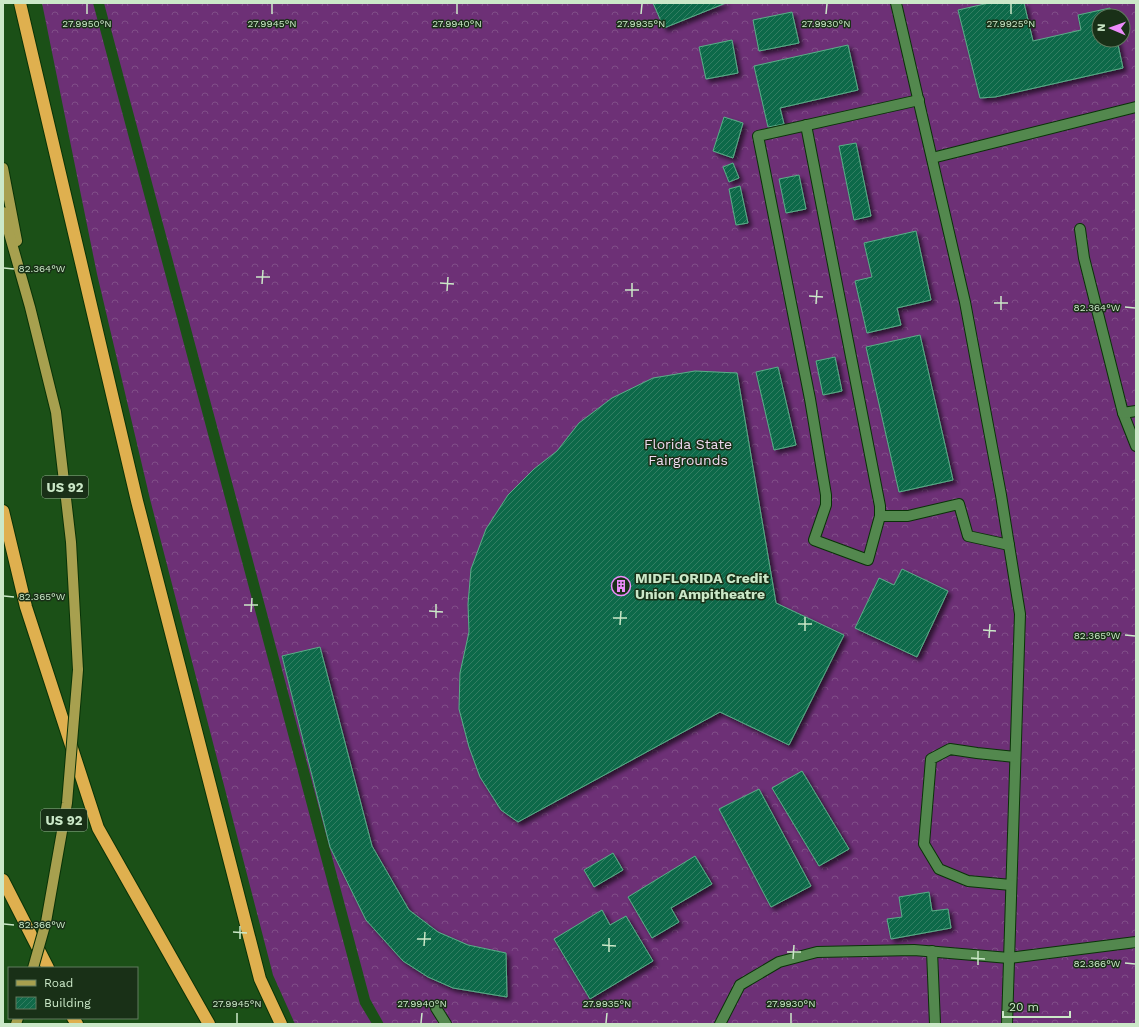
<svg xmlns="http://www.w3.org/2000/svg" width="1139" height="1027" viewBox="0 0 1139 1027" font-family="'Work Sans',sans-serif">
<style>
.forest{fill:url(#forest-crowns);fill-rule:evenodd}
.building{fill:url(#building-hatch);stroke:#58af87;filter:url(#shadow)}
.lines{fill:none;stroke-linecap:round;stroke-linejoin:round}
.service-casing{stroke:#093307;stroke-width:12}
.primary-casing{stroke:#093307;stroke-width:12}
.motorway-casing{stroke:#093307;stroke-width:14}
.service{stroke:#53884e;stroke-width:10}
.primary{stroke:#a7a04f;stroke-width:10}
.motorway{stroke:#dfb04f;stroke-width:12}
.primary-bridge-casing{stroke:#093307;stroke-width:12;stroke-linecap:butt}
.primary-bridge{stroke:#a7a04f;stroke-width:10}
.ticks{fill:none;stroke:#cbe8c8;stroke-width:1.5}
.labels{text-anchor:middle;stroke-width:3;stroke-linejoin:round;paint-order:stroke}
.shield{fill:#193017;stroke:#96b193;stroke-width:1}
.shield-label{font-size:13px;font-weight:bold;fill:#cbe8c8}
.park-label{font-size:14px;fill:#eedaf0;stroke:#193017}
.poi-label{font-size:14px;font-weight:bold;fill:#cbe8c8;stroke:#193017;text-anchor:start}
.ticks-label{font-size:10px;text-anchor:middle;fill:#cbe8c8;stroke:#193017;stroke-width:3;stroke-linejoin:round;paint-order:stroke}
</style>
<defs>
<pattern id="forest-crowns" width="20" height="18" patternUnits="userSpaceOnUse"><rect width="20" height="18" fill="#6d3076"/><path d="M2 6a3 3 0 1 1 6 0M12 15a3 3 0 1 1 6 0" fill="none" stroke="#804e88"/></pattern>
<pattern id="building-hatch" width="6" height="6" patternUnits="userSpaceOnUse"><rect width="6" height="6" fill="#116949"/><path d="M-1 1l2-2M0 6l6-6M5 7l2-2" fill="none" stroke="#327e62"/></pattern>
<filter id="shadow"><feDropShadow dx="3.5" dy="3.5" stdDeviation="2" flood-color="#0009"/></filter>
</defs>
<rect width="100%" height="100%" fill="#1b5017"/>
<g class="forest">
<path d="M42 3H93L360 1004 372 1024H295L273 975 150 499 97 274Z"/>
<path d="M104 3H1136V1024H384L370 999ZM1099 16H1123V40H1099Z"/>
</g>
<g class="building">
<path d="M653 3H726L664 28Z"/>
<path d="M989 3H1024L1033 41 1081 30 1078 15 1110 8 1111 16H1099V40H1117L1123 68 995 97 980 98 958 10Z"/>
<path d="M792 12 799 43 759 51 753 20Z"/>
<path d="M732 40 738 73 706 79 699 47Z"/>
<path d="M848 45 858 90 780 108 784 124 768 127 754 66Z"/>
<path d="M724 117 743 123 733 158 713 151Z"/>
<path d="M856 143 871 216 854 220 839 146Z"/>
<path d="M733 163 739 178 729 182 723 167Z"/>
<path d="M799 175 806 209 786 213 779 179Z"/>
<path d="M740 186 748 223 736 225 729 189Z"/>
<path d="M916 231 931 300 897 308 901 325 867 333 855 281 872 277 864 243Z"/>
<path d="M920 335 953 480 899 492 866 347Z"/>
<path d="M835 357 842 391 823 395 816 361Z"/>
<path d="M778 367 796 445 774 450 756 372Z"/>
<path d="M695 371 737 373 776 603 844 635 789 745 720 712 518 822 501 810 480 777 469 747 459 709 460 673 469 632 468 604 471 569 486 529 508 495 534 469 557 451 579 423 612 398 653 378Z"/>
<path d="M902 569 948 591 917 657 855 628 879 578 894 585Z"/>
<path d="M320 647 372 846 409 910 438 932 468 945 506 953 507 997 453 988 428 977 403 961 366 920 330 847 282 656Z"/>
<path d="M802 771 849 849 819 866 772 788Z"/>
<path d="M759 789 811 886 771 907 719 809Z"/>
<path d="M613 853 623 870 594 887 584 870Z"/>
<path d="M695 856 712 884 671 908 679 922 652 938 628 897Z"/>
<path d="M929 892 932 911 948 909 951 928 891 939 887 919 902 917 899 897Z"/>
<path d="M602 910 610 925 626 916 653 961 590 999 554 939Z"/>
</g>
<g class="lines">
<g class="service-casing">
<g id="service">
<path d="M896 3 965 302 1001 495 1020 614 1007 1024"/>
<path d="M806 125 880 506V516L868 560 814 540 826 505V495L810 399 758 136 919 100"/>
<path d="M932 158 1136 107"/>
<path d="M1080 229 1084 258 1123 413 1136 446"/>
<path d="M1123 413 1136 411"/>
<path d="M880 516H908L959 504 968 536 1009 545"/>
<path d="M1011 885 968 881 939 869 924 844 931 759 950 749 977 753 1015 757"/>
<path d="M932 951 935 1024"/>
<path d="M436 1008 446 1024"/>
<path d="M720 1024 740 985 779 962 817 952 914 950 1009 958 1136 942"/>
</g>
</g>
<g class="primary-casing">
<g id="primary">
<path d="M3 168 17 241"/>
<path d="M3 212 30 307 56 412 71 542 78 670"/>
<path d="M16 1024 18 1018"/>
</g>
</g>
<g class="motorway-casing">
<g id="motorway">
<path d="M20 3 137 501 260 979 281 1024"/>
<path d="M3 511 26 607 98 828 209 1024"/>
<path d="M3 880 48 968"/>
<path d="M73 1018 77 1024"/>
</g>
</g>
<use href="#service" class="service"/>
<use href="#primary" class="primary"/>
<use href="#motorway" class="motorway"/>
<g class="primary-bridge-casing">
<path id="primary-bridge" d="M33 968 46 922 67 803 78 670"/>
</g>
<use href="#primary-bridge" class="primary-bridge"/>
</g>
<path class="ticks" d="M87 14V4M272 14V4M457 14V4M641 14 642 4M826 14 827 4M1011 14V4M4 268 14 269M256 277H270M440 283 454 284M262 284 263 270M625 290H639M447 291 448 277M809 296 823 297M632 297V283M994 303H1008M816 304 817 290M1125 307 1135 308M1001 310V296M4 596 14 597M244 605H258M429 611 443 612M251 612 252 598M436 618V604M613 618H627M798 624H812M620 625 621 611M983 630 996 631M805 631V617M1125 635 1135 636M989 638 990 624M4 924 14 925M233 932 247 933M240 939V926M417 939H431M602 945 616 946M424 946 425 932M609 952V938M787 952H801M971 958 985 959M793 959 794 945M1125 963 1135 964M978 965V951M237 1023V1013M421 1023 422 1013M606 1023 607 1013M791 1023V1013"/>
<defs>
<g id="building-ring" transform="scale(1)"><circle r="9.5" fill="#193017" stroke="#ec8cfa" stroke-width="1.5"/><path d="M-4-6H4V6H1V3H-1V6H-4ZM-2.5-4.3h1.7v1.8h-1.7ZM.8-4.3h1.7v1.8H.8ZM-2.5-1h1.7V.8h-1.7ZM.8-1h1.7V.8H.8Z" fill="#ec8cfa"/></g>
</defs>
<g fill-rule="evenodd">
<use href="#building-ring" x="621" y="586"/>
</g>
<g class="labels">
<g class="shield">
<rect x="42" y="476" width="46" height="22" rx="3"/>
<rect x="41" y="809" width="46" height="22" rx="3"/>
</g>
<g class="shield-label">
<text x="65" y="492">US 92</text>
<text x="64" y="825">US 92</text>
</g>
<g class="park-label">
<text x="688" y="449">Florida State<tspan x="688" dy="16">Fairgrounds</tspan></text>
</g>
<g class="poi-label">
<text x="635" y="583">MIDFLORIDA Credit<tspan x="635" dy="16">Union Ampitheatre</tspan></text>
</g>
</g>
<g class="ticks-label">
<text x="87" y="27">27.9950°N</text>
<text x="272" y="27">27.9945°N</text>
<text x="457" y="27">27.9940°N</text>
<text x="641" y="27">27.9935°N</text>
<text x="826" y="27">27.9930°N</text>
<text x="1011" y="27">27.9925°N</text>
<text x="42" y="272">82.364°W</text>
<text x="1097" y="311">82.364°W</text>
<text x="42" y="600">82.365°W</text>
<text x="1097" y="639">82.365°W</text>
<text x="42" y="928">82.366°W</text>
<text x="1097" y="967">82.366°W</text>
<text x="237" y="1007">27.9945°N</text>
<text x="422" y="1007">27.9940°N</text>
<text x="607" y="1007">27.9935°N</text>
<text x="791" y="1007">27.9930°N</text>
</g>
<rect width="1139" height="1027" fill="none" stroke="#cbe8c8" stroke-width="8"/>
<rect x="8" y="967" width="130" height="52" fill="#193017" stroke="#607a5e"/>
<rect x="16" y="980" width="20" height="6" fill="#a7a04f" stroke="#607a5e"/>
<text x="44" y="987" font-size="12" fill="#cbe8c8">Road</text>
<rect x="16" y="997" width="20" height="12" fill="url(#building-hatch)" stroke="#607a5e"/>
<text x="44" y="1007" font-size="12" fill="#cbe8c8">Building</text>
<g transform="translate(1111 28) rotate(272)"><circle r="19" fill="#193017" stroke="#607a5e"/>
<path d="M0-3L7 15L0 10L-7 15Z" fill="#ec8cfa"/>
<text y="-6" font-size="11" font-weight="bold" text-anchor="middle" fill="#cbe8c8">N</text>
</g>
<path d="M1003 1011v6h67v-6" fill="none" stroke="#cbe8c8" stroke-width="2"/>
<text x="1009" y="1011" font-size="12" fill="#cbe8c8" stroke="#193017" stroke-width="3" paint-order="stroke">20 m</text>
</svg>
